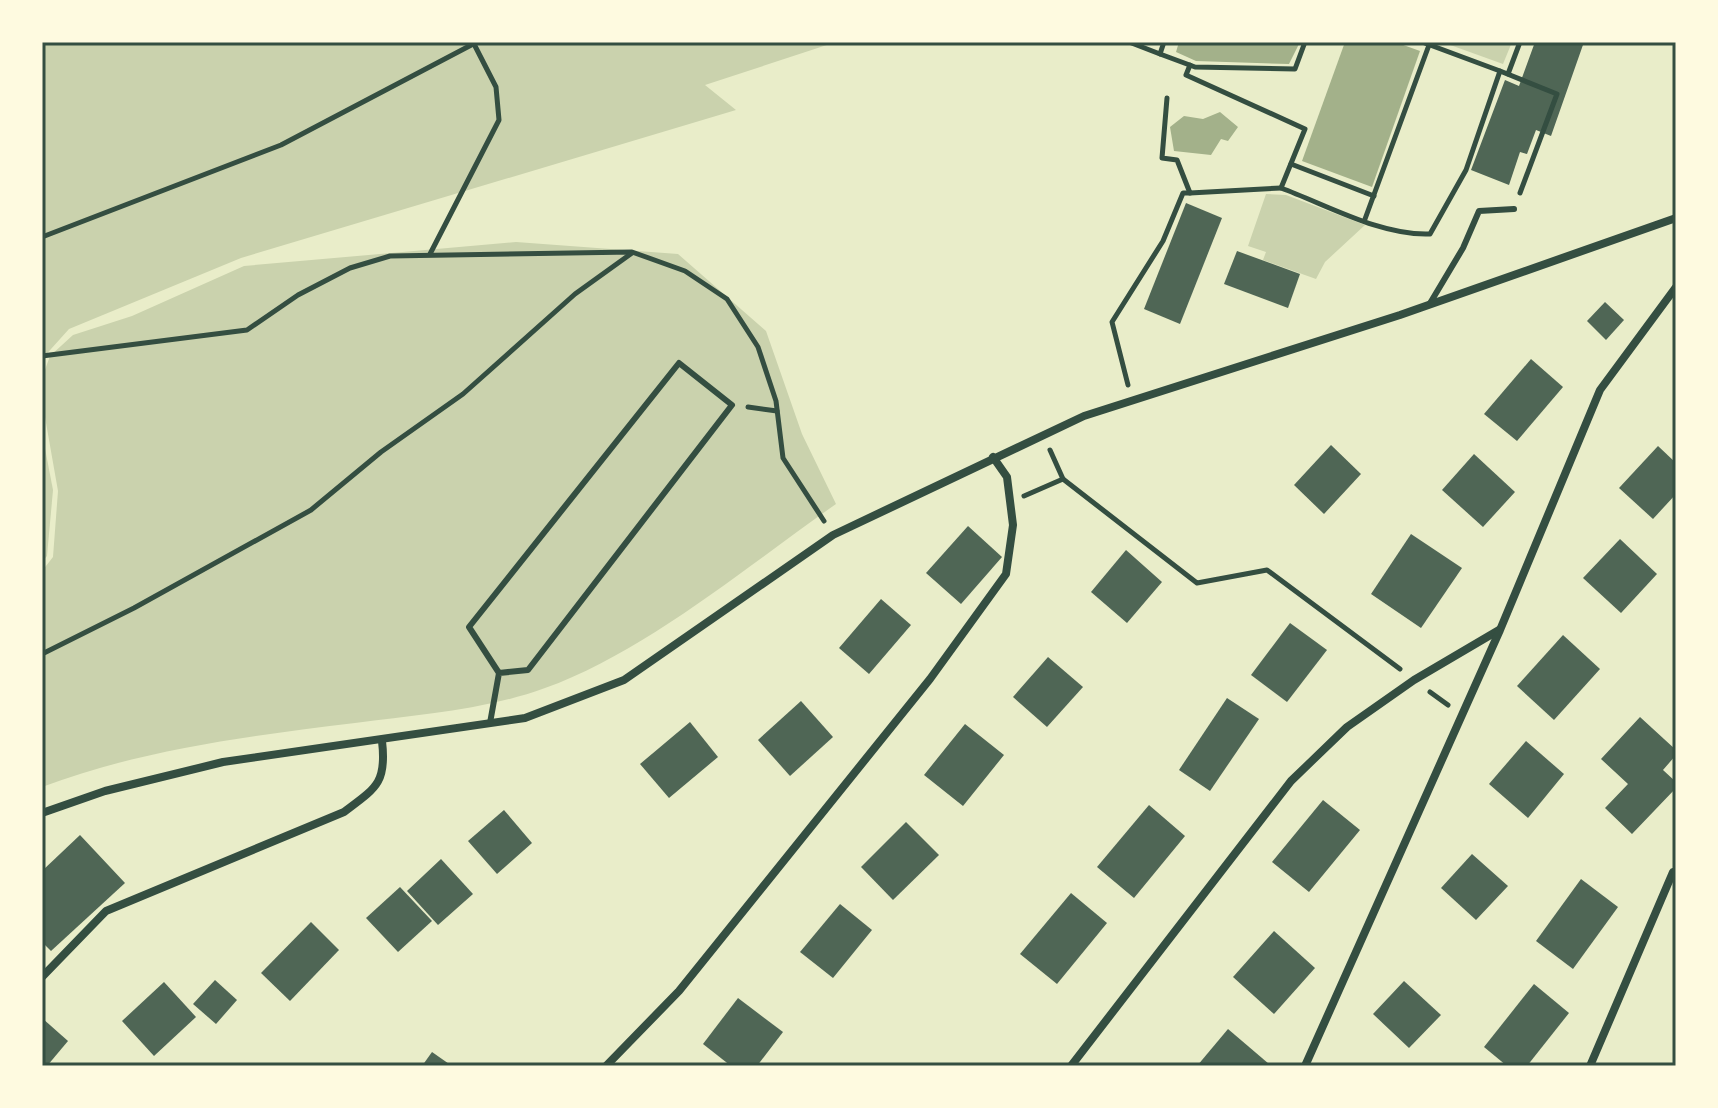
<svg xmlns="http://www.w3.org/2000/svg" width="1718" height="1108" viewBox="0 0 1718 1108" font-family="Inter,sans-serif">
<style>
.green{fill:#cad2ad}
.water{fill:#a3b18a}
.building{fill:#4f6655}
.lines{fill:none;stroke-linecap:round;stroke-linejoin:round}
.path{stroke:#344e41;stroke-width:5}
.service{stroke:#344e41;stroke-width:6}
.minor{stroke:#344e41;stroke-width:8}
.neatline{fill:none;stroke:#344e41;stroke-width:3}
</style>
<rect width="100%" height="100%" fill="#e9edc9"/>
<g class="green">
<path d="M42 42H836L705 85 736 110 241 258 69 329 42 359Z"/>
<path d="M1442 42H1512L1503 64Z"/>
<path d="M1266 194 1286 195 1365 225 1325 262 1316 279 1263 260 1266 252 1248 246Z"/>
<path d="M516 242 678 254 766 331 802 434 836 504C750 564 644 653 545 688 485 710 418 715 355 723 249 736 143 749 42 787V571L53 557 58 491 42 400V378L50 356 73 335 132 316 244 266Z"/>
<path d="M42 433 53 490 47 556 42 562Z"/>
</g>
<g class="water">
<path d="M1179 42H1300L1289 64 1196 61 1176 52Z"/>
<path d="M1345 42H1395L1420 51 1372 187 1302 161Z"/>
<path d="M1220 112 1238 127 1228 141 1221 139 1211 155 1174 151 1170 127 1184 116 1203 119Z"/>
</g>
<g class="building">
<path d="M1535 42H1584L1551 136 1536 130 1527 154 1520 152 1509 185 1471 170 1505 80 1519 86Z"/>
<path d="M1186 203 1222 218 1180 324 1144 309Z"/>
<path d="M1237 251 1300 274 1288 308 1224 284Z"/>
<path d="M1605 302 1624 320 1606 340 1587 321Z"/>
<path d="M1531 359 1563 387 1517 441 1484 414Z"/>
<path d="M1331 445 1361 474 1324 514 1294 485Z"/>
<path d="M1658 446 1676 463V494L1653 519 1619 488Z"/>
<path d="M1474 454 1515 492 1483 527 1442 490Z"/>
<path d="M968 526 1002 557 961 604 926 573Z"/>
<path d="M1411 534 1462 568 1421 628 1371 594Z"/>
<path d="M1620 539 1657 574 1621 613 1583 578Z"/>
<path d="M1126 550 1162 582 1127 623 1091 592Z"/>
<path d="M881 599 911 625 869 674 839 648Z"/>
<path d="M1290 623 1327 650 1287 702 1251 675Z"/>
<path d="M1563 635 1600 669 1554 720 1517 686Z"/>
<path d="M1048 657 1083 687 1047 727 1013 697Z"/>
<path d="M1227 698 1259 719 1210 791 1179 770Z"/>
<path d="M801 701 833 737 790 776 758 740Z"/>
<path d="M1640 717 1676 750V755L1663 770 1676 782V788L1632 834 1605 808 1628 784 1601 759Z"/>
<path d="M690 722 718 757 669 798 640 764Z"/>
<path d="M965 724 1004 755 963 806 924 775Z"/>
<path d="M1526 741 1564 774 1528 818 1489 784Z"/>
<path d="M1323 800 1360 830 1309 892 1272 862Z"/>
<path d="M1149 805 1185 836 1134 898 1097 867Z"/>
<path d="M504 810 532 843 497 874 468 841Z"/>
<path d="M906 822 939 855 893 900 861 867Z"/>
<path d="M80 835 125 883 51 951 42 942V871Z"/>
<path d="M1472 854 1508 886 1476 920 1441 888Z"/>
<path d="M441 859 473 894 438 925 407 891Z"/>
<path d="M1581 879 1618 907 1573 969 1536 941Z"/>
<path d="M400 887 432 921 398 952 366 918Z"/>
<path d="M1071 893 1107 923 1057 984 1020 954Z"/>
<path d="M840 904 872 930 833 978 800 952Z"/>
<path d="M311 922 339 950 290 1001 261 973Z"/>
<path d="M1274 931 1315 968 1274 1014 1233 977Z"/>
<path d="M215 980 237 1000 216 1024 193 1004Z"/>
<path d="M1404 981 1441 1015 1409 1048 1373 1014Z"/>
<path d="M164 982 196 1017 154 1056 122 1021Z"/>
<path d="M1534 984 1569 1013 1527 1066H1507L1484 1047Z"/>
<path d="M738 998 783 1032 757 1066H731L703 1044Z"/>
<path d="M42 1018 68 1041 47 1066H42Z"/>
<path d="M1228 1029 1269 1064 1267 1066H1197Z"/>
<path d="M432 1052 452 1066H422Z"/>
</g>
<g class="lines">
<g class="path">
<path d="M1129 42 1160 54"/>
<path d="M1164 42 1160 54 1195 67 1295 69 1305 42"/>
<path d="M1422 42 1500 71"/>
<path d="M1190 65 1186 75 1305 129 1281 188C1327 205 1381 236 1430 234L1466 170 1500 71 1557 94 1520 193"/>
<path d="M1508 74 1520 42"/>
<path d="M1167 98 1162 158 1177 160 1190 193 1281 188"/>
<path d="M1291 164 1374 196"/>
<path d="M1365 219 1429 45"/>
<path d="M42 237 281 145 477 42"/>
<path d="M430 254 499 120 496 87 474 44"/>
<path d="M42 356 247 330 298 295 350 268 390 256 632 252 685 271 727 299 758 347 776 401 783 458 824 521"/>
<path d="M1128 385 1112 322 1163 241 1183 193H1190"/>
<path d="M748 407 777 411"/>
<path d="M1063 479 1197 583 1267 570 1400 669"/>
<path d="M1024 496 1063 479 1050 450"/>
<path d="M42 654 134 608 311 510 381 452 463 394 575 294 632 253"/>
<path d="M1430 692 1448 705"/>
</g>
<g class="service">
<path d="M1429 305 1463 248 1479 211 1514 209"/>
<path d="M490 723 499 673 528 670 732 405 679 363 469 627 499 673"/>
</g>
<g class="minor">
<path d="M42 813 105 791 223 762 525 718 624 680 833 535 1084 416 1400 315 1676 218"/>
<path d="M42 977 106 911 344 812C376 788 387 783 382 741"/>
<path d="M606 1066 679 991 930 679 1006 574 1013 525 1007 477 993 457"/>
<path d="M1071 1066 1291 781 1347 727 1414 680 1499 630"/>
<path d="M1305 1066 1500 630 1600 390 1676 287"/>
<path d="M1590 1066 1673 872 1676 873"/>
</g>
</g>
<rect width="1718" height="1108" fill="none" stroke="#fefae0" stroke-width="88"/>
<rect x="44" y="44" width="1630" height="1020" class="neatline"/>
</svg>
